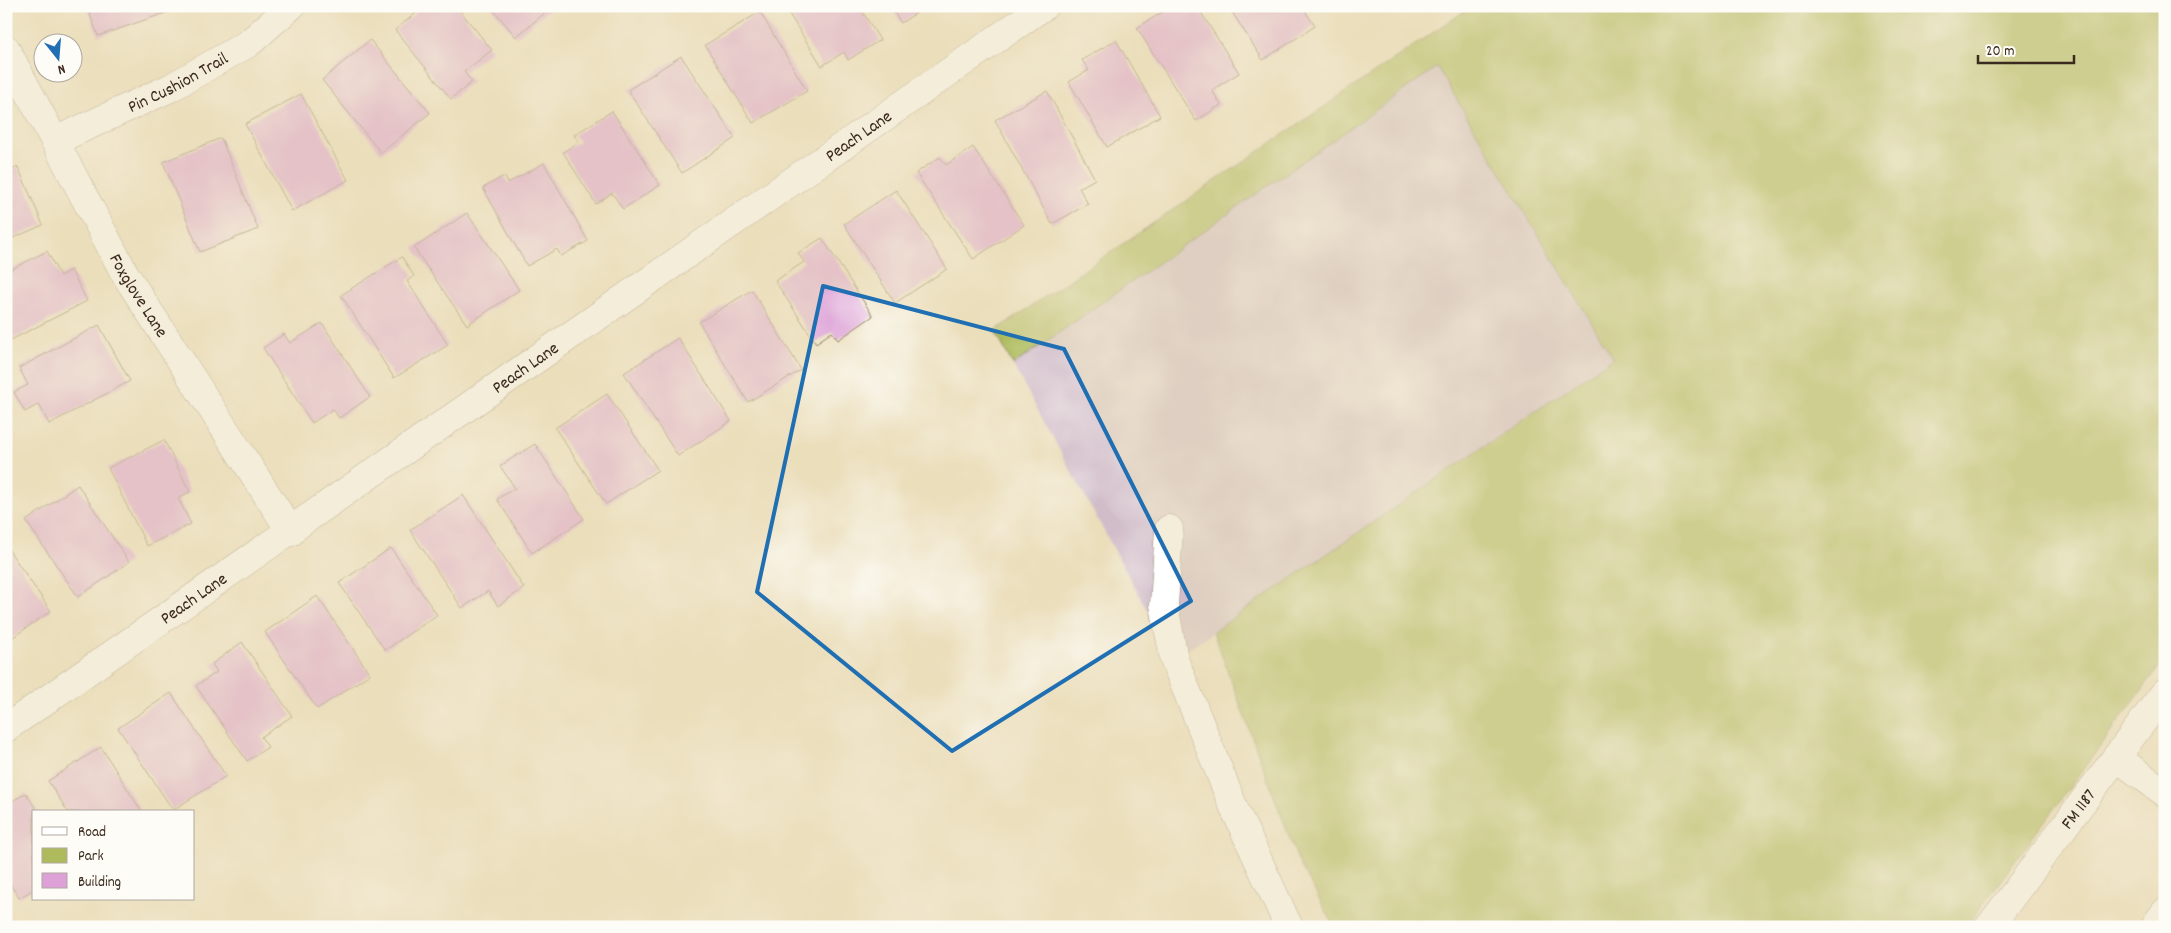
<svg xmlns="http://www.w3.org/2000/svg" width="2171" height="933" viewBox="0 0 2171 933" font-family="Dekko,sans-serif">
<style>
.industrial{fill:#d1bdc9}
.green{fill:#aebb5d;stroke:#74723e}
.building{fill:#dda1d7}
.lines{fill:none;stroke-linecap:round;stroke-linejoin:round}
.minor-casing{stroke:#93846c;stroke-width:29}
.major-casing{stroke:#93846c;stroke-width:29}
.minor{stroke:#fff;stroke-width:28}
.major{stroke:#fff;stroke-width:28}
.marked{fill:none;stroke:#1f6fb2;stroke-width:4;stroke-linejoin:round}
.labels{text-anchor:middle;stroke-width:4;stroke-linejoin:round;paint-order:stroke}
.street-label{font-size:18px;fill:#3b2a1e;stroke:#fdfcf7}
</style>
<rect width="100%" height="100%" fill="#fdfcf7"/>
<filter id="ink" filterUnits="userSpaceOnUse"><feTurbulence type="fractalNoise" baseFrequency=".02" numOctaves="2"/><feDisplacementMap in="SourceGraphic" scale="10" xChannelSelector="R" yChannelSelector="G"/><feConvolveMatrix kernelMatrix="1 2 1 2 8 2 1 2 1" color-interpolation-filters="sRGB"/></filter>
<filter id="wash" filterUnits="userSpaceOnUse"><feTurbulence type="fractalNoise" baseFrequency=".0096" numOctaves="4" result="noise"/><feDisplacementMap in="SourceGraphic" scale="20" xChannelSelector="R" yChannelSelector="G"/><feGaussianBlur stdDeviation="1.12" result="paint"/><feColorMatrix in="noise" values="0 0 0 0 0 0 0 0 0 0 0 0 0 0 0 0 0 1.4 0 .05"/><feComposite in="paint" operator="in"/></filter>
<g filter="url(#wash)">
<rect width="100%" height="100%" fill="#ebdebb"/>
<path class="industrial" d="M1437 66 1613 358 1174 659 1013 365Z"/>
<path class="green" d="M1472 6H2165V659L1966 927H1335L1299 863 1213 632 1613 358 1437 67 1013 365 995 331Z"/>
<g id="blocks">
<g class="building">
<path d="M87 6H183V7L98 36Z"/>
<path d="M410 6H456L492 50 464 72 472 82 451 99 395 30 416 13Z"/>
<path d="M490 6H553L516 37Z"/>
<path d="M784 6H859L880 40 848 60 844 52 822 66Z"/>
<path d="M890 6H927L901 23Z"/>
<path d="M1172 6H1197L1239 73 1212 90 1221 105 1196 121 1137 28Z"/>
<path d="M1228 6H1302L1315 26 1263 60Z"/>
<path d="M760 12 807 91 753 123 705 45Z"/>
<path d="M370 40 430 113 381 153 322 80Z"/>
<path d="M1116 40 1160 116 1107 147 1069 82 1089 70 1082 60Z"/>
<path d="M681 56 735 138 682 173 628 90Z"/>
<path d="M1047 91 1095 179 1079 188 1088 204 1052 224 995 120Z"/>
<path d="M301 94 348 180 292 211 245 124Z"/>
<path d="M612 111 660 185 623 209 612 193 596 204 563 152 579 142 574 135Z"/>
<path d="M221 138 258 229 200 252 163 162Z"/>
<path d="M973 147 1024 225 973 259 916 173 940 157 946 165Z"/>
<path d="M544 163 588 241 561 256 557 249 527 266 483 188 504 176 508 183Z"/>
<path d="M18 167 43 225 6 241V172Z"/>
<path d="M896 190 947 269 895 303 844 224Z"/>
<path d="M467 213 519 290 467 325 414 248Z"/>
<path d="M822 238 873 316 838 340 832 332 816 343 775 281 804 262 798 253Z"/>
<path d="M47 251 60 276 71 270 87 301 7 342 6 272Z"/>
<path d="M402 257 414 276 407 281 448 345 394 378 341 295Z"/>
<path d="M752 290 801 370 748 402 699 322Z"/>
<path d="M322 323 370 397 339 418 333 409 312 423 263 348 284 334 290 343Z"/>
<path d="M99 325 130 381 49 424 39 404 25 412 14 392 28 385 19 368Z"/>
<path d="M678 338 731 421 678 456 624 373Z"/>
<path d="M607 394 658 470 606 504 555 428Z"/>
<path d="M164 440 190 492 178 498 191 524 147 546 108 468Z"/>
<path d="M535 444 584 519 532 553 497 499 515 488 500 466Z"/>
<path d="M78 485 129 562 78 597 26 521Z"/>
<path d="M463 495 524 588 498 606 488 591 462 608 410 530Z"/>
<path d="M6 546 51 611 6 642Z"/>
<path d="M391 548 437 615 385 650 339 583Z"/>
<path d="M317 596 370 674 317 709 265 632Z"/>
<path d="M242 642 292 716 261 737 268 747 247 761 196 686 217 672 212 664Z"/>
<path d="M171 693 226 776 173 810 118 728Z"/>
<path d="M101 747 142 812H68L48 781Z"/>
<path d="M26 793 38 812H34V889L19 898 6 878V805Z"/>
</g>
</g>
</g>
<g filter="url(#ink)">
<use href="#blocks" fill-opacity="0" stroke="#93846c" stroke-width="1"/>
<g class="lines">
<g class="minor-casing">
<g id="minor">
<path id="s1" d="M6 49 125 274 291 532"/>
<path id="s2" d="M55 141 170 88 249 43 291 6"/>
<path d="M1169 529 1164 605 1174 659 1234 808 1289 927"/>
<path id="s3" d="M6 728 1044 6"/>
</g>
</g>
<g class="major-casing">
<g id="major">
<path d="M2116 757 2165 793"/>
<path id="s4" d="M1989 927 2165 692"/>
<path d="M2154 927 2165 912"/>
</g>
</g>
<use href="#minor" class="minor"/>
<use href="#major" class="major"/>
</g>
</g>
<path d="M0 0H2171V933H0ZM823 286 1064 349 1191 601 952 751 757 592Z" fill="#ebdebb" fill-opacity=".55" fill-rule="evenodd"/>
<path class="marked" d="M823 286 1064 349 1191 601 952 751 757 592Z"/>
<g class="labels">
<g class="street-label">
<text dy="6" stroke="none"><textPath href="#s2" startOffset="136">Pin Cushion Trail</textPath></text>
<text dy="6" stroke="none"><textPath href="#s3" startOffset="1038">Peach Lane</textPath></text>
<text dy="6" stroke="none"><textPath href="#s1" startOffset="280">Foxglove Lane</textPath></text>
<text dy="6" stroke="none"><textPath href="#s3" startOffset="632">Peach Lane</textPath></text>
<text dy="6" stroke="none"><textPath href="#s3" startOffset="228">Peach Lane</textPath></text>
<text dy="6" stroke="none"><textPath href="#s4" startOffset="148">FM 1187</textPath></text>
</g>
</g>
<rect width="2171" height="933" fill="none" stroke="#fdfcf7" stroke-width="25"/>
<rect x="32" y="810" width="162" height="90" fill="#fdfcf7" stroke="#afa8a0"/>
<rect x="42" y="827" width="25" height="8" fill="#ffffff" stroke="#afa8a0"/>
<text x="78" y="836" font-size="15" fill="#3b2a1e">Road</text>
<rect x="42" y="848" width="25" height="15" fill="#aebb5d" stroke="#afa8a0"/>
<text x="78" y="860" font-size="15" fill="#3b2a1e">Park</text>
<rect x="42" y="873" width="25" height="15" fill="#dda1d7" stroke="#afa8a0"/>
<text x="78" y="886" font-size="15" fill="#3b2a1e">Building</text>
<g transform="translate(58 58) rotate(163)"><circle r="24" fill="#fdfcf7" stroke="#afa8a0"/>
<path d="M0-4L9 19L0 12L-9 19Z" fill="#1f6fb2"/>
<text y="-8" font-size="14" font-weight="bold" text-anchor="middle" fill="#3b2a1e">N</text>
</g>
<path d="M1978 55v8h96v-8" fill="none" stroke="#3b2a1e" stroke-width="2.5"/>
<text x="1986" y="55" font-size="15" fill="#3b2a1e" stroke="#fdfcf7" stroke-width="4" paint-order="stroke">20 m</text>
</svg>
